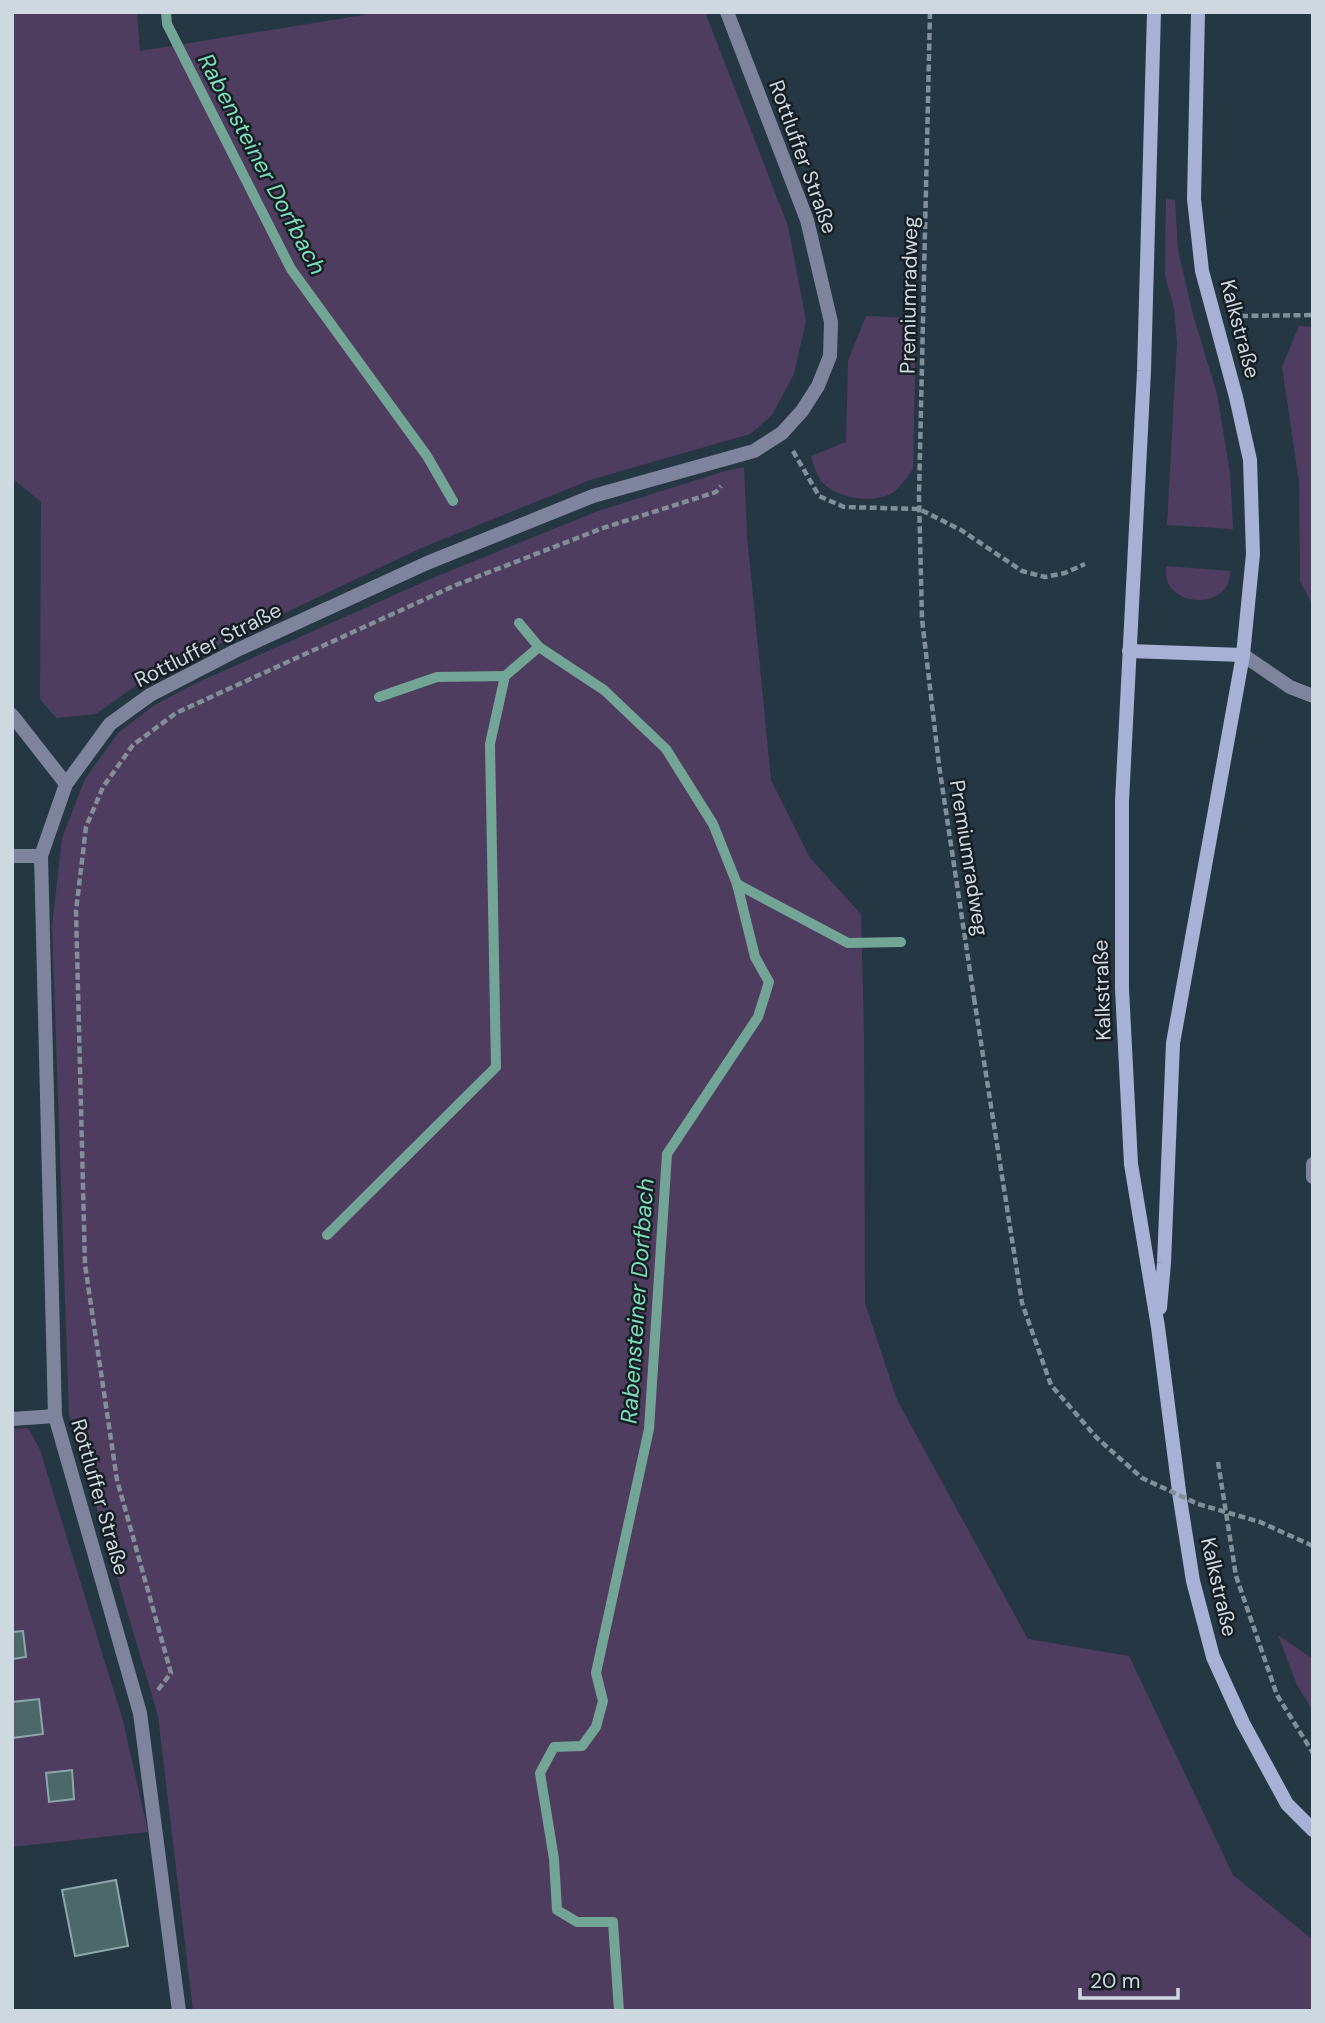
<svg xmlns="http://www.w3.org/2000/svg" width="1325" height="2023" viewBox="0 0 1325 2023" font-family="'DM Sans',sans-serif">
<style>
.green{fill:#4f3d60}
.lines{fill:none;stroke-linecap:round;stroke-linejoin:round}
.stream{stroke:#73a596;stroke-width:10}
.building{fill:#4d686a;stroke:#8ba7aa;stroke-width:2}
.path{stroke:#808f98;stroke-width:4.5;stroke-dasharray:7 3.5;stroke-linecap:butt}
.service{stroke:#7e849b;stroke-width:14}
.minor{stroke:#7e849b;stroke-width:14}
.secondary{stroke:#a7b1d5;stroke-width:14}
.path-bridge{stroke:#808f98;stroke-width:4.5;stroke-dasharray:7 3.5;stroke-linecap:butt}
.labels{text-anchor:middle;stroke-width:5;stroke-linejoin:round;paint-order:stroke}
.street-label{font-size:21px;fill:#cdd8e0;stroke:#161e23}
.water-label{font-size:23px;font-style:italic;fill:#7ce0bd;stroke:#161e23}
</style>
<rect width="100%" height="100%" fill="#253743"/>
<g class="green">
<path d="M12 12H137L140 51 382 12H705L788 226 806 321 794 374 772 415 750 434 590 480 421 548 174 666 134 687 96 714 56 718 40 699 41 502 12 478Z"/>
<path d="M1166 199 1175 200 1178 250 1193 315 1217 394 1230 473 1233 529 1167 525 1177 343 1174 307 1165 276Z"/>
<path d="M866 316 916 318 913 469C907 477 902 485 895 491 876 505 837 499 822 482 816 475 814 464 811 456L846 442 848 361Z"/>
<path d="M1299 326 1313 327V606L1300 581 1299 482 1282 367Z"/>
<path d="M744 467 747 535 771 780 810 858 861 914 864 1035 865 1303 897 1400 1028 1639 1129 1656 1233 1875 1313 1940V2011H193L158 1716 69 1414 52 927 62 838 85 779 118 733 153 706 196 683 435 577 598 511 725 471Z"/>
<path d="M1166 566 1231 571C1230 576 1229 583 1226 587 1213 606 1179 604 1168 583 1166 578 1166 571 1166 566Z"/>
<path d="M28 1428 40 1450 123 1721 148 1832 12 1847V1429Z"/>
<path d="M1278 1635 1313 1659V1711L1297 1685Z"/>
</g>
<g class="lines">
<g class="stream">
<path d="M166 12 167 24 291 269 427 456 453 501"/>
<path d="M519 623 539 647 604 690 666 749 713 824 737 884 755 957 769 982 758 1017 667 1154 649 1429 596 1673 603 1701 596 1727 582 1746 554 1747 540 1773 554 1859 557 1910 577 1922H613L619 2011"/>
<path d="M379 697 437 677 505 676"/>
<path d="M737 884 848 943 901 942"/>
<path d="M327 1235 496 1067 490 744 505 676 539 647"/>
</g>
</g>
<g class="building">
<path d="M23 1631 26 1657 12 1659V1632Z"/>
<path d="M39 1699 43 1734 12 1738V1702Z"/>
<path d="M72 1770 74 1799 49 1802 46 1773Z"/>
<path d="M116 1880 128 1946 75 1956 62 1890Z"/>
</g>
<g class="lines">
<g class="path">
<path d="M930 12 919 496 922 619 939 765 974 998"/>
<path d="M1241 316 1313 315"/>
<path d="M793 451 819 496 844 507 919 509 961 530 1022 571 1045 577 1065 573 1085 564"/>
<path d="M1218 1462 1236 1576 1277 1695 1313 1753"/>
<path d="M158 1690 171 1673 117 1480 85 1265 76 911 86 827 103 787 133 745 176 713 456 585 603 528 716 492 721 486"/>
</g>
<g class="service">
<path d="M12 856H41"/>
<path d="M1313 1164V1177"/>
</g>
<g class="minor">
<path d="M1243 655 1290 687 1313 696"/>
<path d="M12 715 66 784"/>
<path d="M12 1419 55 1416"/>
<path d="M179 2011 140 1713 55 1416 41 856 66 784 110 724 150 695 235 651 427 563 593 496 754 451 782 433 802 411 818 386 830 356 831 322 807 220 727 12"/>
</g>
<g class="secondary">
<path d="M1154 12 1144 371 1122 801V989L1131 1164 1158 1327 1180 1499 1193 1581 1213 1657 1243 1723 1287 1804 1313 1830"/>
<path d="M1129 651 1243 655"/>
<path d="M1160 1308 1164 1263 1173 1043 1243 655 1253 554 1250 460 1236 397 1202 271 1194 199 1198 12"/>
</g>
<path class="path-bridge" d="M974 998 1022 1303 1051 1385 1097 1438 1142 1478 1198 1504 1260 1522 1313 1546"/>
</g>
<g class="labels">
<g class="street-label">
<text transform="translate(803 157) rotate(70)" y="7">Rottluffer Straße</text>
<text transform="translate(909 295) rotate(-89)" y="7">Premiumradweg</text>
<text transform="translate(1240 329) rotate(75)" y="7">Kalkstraße</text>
<text transform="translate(208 645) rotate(-27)" y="7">Rottluffer Straße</text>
<text transform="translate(969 858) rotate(81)" y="7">Premiumradweg</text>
<text transform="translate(1102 990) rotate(-92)" y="7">Kalkstraße</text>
<text transform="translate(100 1497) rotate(74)" y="7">Rottluffer Straße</text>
<text transform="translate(1219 1587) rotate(77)" y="7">Kalkstraße</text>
</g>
<g class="water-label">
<text transform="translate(262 164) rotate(62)" y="8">Rabensteiner Dorfbach</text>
<text transform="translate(637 1301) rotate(-86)" y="8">Rabensteiner Dorfbach</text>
</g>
</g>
<rect width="1325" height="2023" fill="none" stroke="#cdd8e0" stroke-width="28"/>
<path d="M1080 1988v10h98v-10" fill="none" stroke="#cdd8e0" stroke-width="3.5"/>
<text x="1090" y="1988" font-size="21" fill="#cdd8e0" stroke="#161e23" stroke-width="5" paint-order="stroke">20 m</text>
</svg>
